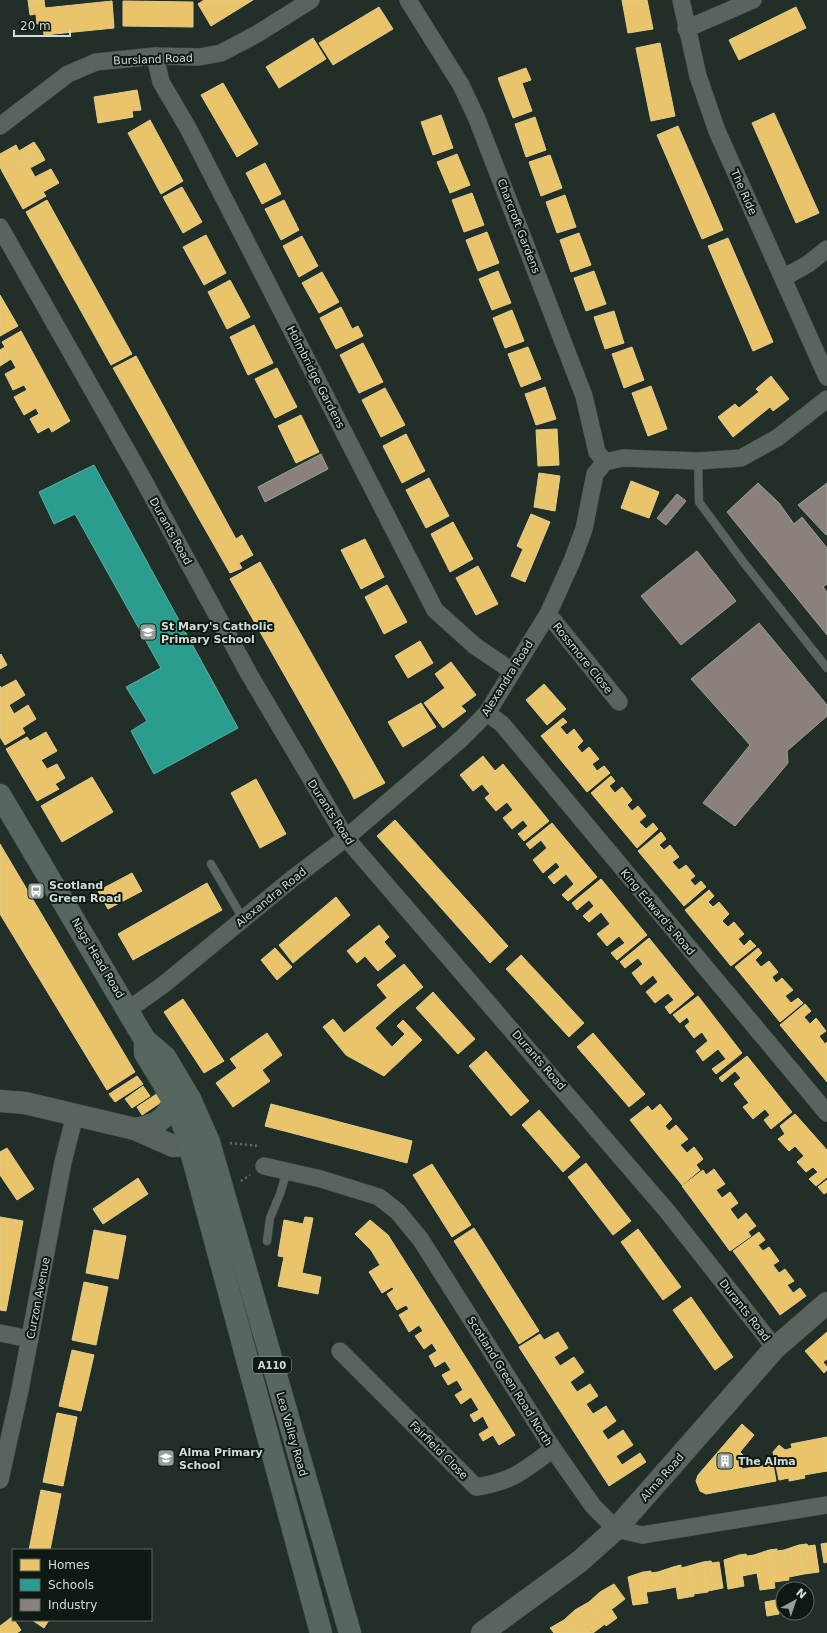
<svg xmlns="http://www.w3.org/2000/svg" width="827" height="1633" viewBox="0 0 827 1633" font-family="'DejaVu Sans',sans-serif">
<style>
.homes{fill:#e9c46a;stroke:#e2cc8a}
.schools{fill:#2a9d8f;stroke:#5cb0a4}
.industry{fill:#8a817c;stroke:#9f9d97}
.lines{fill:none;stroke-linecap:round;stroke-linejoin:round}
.lane-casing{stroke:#3f4a44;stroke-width:9}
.street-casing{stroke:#3f4a44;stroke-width:18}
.secondary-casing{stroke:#3f4a44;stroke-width:23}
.primary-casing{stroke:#3f4a44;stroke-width:23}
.path{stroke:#636c67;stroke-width:2.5;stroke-dasharray:2 3;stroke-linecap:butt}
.lane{stroke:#59645e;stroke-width:8}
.street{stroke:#59645e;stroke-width:17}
.secondary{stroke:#58655e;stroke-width:22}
.primary{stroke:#57665e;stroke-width:22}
.labels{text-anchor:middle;stroke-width:4;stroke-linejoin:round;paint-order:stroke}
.shield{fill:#0f1913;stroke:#96a29b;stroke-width:1}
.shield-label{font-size:10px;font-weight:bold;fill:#d0ddd5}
.street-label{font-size:11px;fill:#d0ddd5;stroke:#0f1913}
.poi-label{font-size:11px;font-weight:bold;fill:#d0ddd5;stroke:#0f1913;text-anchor:start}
</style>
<rect width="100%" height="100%" fill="#222f28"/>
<g class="homes">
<path d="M28 0H44L45 8 112 1 114 28 44 35 43 23 37 24 36 14 30 15Z"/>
<path d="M204 0H253L211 26 198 4Z"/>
<path d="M622 0H647L653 29 628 33Z"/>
<path d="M123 1 193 2V27L123 26Z"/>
<path d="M379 7 393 29 333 65 319 43Z"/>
<path d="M796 7 806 28 739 60 729 40Z"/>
<path d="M313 38 326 59 279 88 266 67Z"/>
<path d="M660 43 675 116 651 121 636 48Z"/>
<path d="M526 68 531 80 522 83 532 111 513 118 498 78Z"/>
<path d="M223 83 258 144 237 157 201 95Z"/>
<path d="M137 90 141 110 132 111 133 117 98 123 94 97Z"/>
<path d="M774 113 819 213 796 223 752 123Z"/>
<path d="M441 115 453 148 433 155 421 122Z"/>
<path d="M535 117 546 150 526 157 515 124Z"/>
<path d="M150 120 183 181 161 194 128 133Z"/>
<path d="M678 126 723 230 702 239 657 135Z"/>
<path d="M34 142 40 151 3 173 0 167V154L16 145 19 151Z"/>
<path d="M40 151 45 160 30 168 35 177 51 169 59 183 43 192 46 196 23 209 3 173Z"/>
<path d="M457 154 470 185 450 193 437 162Z"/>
<path d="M550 155 562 188 541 196 529 162Z"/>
<path d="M265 163 281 194 262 204 246 173Z"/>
<path d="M182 187 202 222 183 233 163 197Z"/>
<path d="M472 193 484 225 464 232 452 200Z"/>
<path d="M565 195 576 227 557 233 546 202Z"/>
<path d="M47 200 132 354 111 365 26 212Z"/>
<path d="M284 200 299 230 281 240 265 209Z"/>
<path d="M487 232 499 263 478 271 466 240Z"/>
<path d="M579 233 591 265 571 272 560 240Z"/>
<path d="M206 235 226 273 204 285 183 247Z"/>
<path d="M302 236 318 266 299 277 283 246Z"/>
<path d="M728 238 773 342 753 351 708 246Z"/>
<path d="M498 271 511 303 492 310 479 279Z"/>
<path d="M594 271 606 304 586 311 574 278Z"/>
<path d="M322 272 339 302 319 313 302 283Z"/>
<path d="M230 280 250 317 227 329 208 292Z"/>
<path d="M0 295 18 326 0 336Z"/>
<path d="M341 307 352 329 358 326 363 336 336 349 320 318Z"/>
<path d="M512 310 524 341 505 348 493 318Z"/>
<path d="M614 311 624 343 605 349 594 317Z"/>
<path d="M254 325 273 363 248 375 230 337Z"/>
<path d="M21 331 70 421 52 432 49 427 38 433 30 419 39 414 36 408 24 415 14 397 27 390 24 385 13 390 5 374 16 368 11 359 0 366V350L5 347 2 342Z"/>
<path d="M363 343 383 382 359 393 340 355Z"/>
<path d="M528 347 541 379 521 387 508 354Z"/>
<path d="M632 347 644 380 624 388 612 354Z"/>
<path d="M136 356 236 539 242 535 253 555 239 563 242 568 230 573 113 368Z"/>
<path d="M277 368 297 407 275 418 255 379Z"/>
<path d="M771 376 789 399 773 411 770 407 733 437 718 417 735 404 739 408 759 392 756 389Z"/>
<path d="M651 386 667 429 648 436 632 393Z"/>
<path d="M545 387 556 419 536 425 525 394Z"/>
<path d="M385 388 405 425 381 437 362 400Z"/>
<path d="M301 415 319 452 296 463 278 426Z"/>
<path d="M557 429 559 465 538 466 536 430Z"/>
<path d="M406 434 425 471 402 483 383 446Z"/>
<path d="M539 473 560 476 555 511 534 507Z"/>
<path d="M429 478 449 516 426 528 406 490Z"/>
<path d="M631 481 659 492 649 518 621 508Z"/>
<path d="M531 514 550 522 525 582 511 576 523 549 517 546Z"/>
<path d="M453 522 473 559 450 572 431 534Z"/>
<path d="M365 539 384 577 361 589 341 550Z"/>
<path d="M260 562 378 771 348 787 230 579Z"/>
<path d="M478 566 498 604 476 615 456 578Z"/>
<path d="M387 585 407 622 384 634 365 597Z"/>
<path d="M420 641 433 663 408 678 395 656Z"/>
<path d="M1 654 7 665 0 669V655Z"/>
<path d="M451 662 476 695 461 706 466 711 443 728 424 703 445 688 435 674Z"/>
<path d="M16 680 25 695 9 705 14 714 28 705 36 719 22 728 25 733 5 745 0 737V686L1 688Z"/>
<path d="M544 684 566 709 547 725 526 700Z"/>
<path d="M421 703 436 727 403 747 388 722Z"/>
<path d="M563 718 567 722 560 727 567 735 574 729 583 741 577 747 582 753 589 747 599 759 592 764 597 771 604 766 610 773 587 792 541 736Z"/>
<path d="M46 732 57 751 41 760 47 769 57 764 65 778 55 784 59 789 37 801 6 749 27 737 30 741Z"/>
<path d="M483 756 495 771 503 764 549 821 524 841 518 834 528 826 523 820 512 829 503 818 513 810 507 802 496 811 485 798 490 794 482 784 473 791 460 775Z"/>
<path d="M378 771 385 783 354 799 348 787Z"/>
<path d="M611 776 615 781 609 786 615 793 622 787 632 800 627 805 632 811 638 806 646 816 639 822 646 829 653 823 658 829 637 848 591 793Z"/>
<path d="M92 777 113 812 62 842 41 806Z"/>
<path d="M256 779 286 834 260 848 231 793Z"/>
<path d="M395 820 508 946 490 963 377 836Z"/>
<path d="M552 823 597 877 568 901 562 895 574 884 566 874 554 884 548 877 560 867 556 862 543 873 533 860 547 848 541 840 530 849 526 844Z"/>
<path d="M661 832 666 839 659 845 664 850 670 845 679 857 672 862 679 870 686 865 695 876 690 880 695 886 701 881 706 887 684 906 638 851Z"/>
<path d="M0 844 135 1072 107 1090 0 914Z"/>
<path d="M132 873 142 891 108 909 98 891Z"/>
<path d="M601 879 647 935 617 960 611 953 625 943 619 936 607 946 597 934 610 924 601 912 589 922 583 916 594 906 589 900 577 910 572 903Z"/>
<path d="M207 883 222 910 133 960 118 934Z"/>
<path d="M709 890 714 896 708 902 713 907 719 902 729 914 722 921 728 927 734 922 744 934 738 939 744 946 750 940 756 946 731 966 685 910Z"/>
<path d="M336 897 350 915 293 963 279 945Z"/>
<path d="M379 925 389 937 384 942 396 956 378 971 365 956 357 963 347 951Z"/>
<path d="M649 938 694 994 670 1014 665 1007 674 1000 668 993 655 1003 646 992 658 982 653 975 641 985 632 973 643 964 638 958 625 968 620 962Z"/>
<path d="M275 948 292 967 277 980 261 960Z"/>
<path d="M758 948 762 953 755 960 761 967 769 961 778 972 772 977 776 983 782 978 793 990 785 996 791 1003 798 998 803 1003 780 1022 735 967Z"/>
<path d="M521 955 584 1023 569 1037 506 969Z"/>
<path d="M404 964 423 987 396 1009 377 985Z"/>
<path d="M433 992 475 1039 458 1054 416 1008Z"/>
<path d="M698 996 742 1053 716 1074 712 1069 726 1059 718 1049 703 1061 696 1051 708 1041 702 1032 694 1038 685 1026 690 1022 687 1017 680 1023 673 1015Z"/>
<path d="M387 998 396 1009 375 1028 392 1047 405 1034 397 1026 403 1020 422 1040 384 1076 346 1055 323 1027 333 1019 344 1033Z"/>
<path d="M183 999 224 1061 204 1073 164 1012Z"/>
<path d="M805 1004 811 1011 804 1017 810 1024 816 1018 826 1031 819 1036 825 1044 827 1042V1082L780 1025Z"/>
<path d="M267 1033 282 1055 262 1070 270 1081 233 1107 216 1083 237 1068 230 1059Z"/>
<path d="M593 1033 645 1094 629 1107 577 1047Z"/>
<path d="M486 1051 529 1101 511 1116 469 1066Z"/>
<path d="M747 1056 792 1112 771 1129 764 1120 770 1115 765 1109 753 1119 743 1107 749 1103 734 1084 741 1078 735 1071 722 1082 719 1078Z"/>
<path d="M137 1076 143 1084 115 1102 109 1094Z"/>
<path d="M143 1086 150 1096 132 1108 125 1099Z"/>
<path d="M161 1091 166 1099 142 1115 137 1107Z"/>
<path d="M271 1104 412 1141 407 1163 265 1126Z"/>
<path d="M660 1104 672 1119 665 1126 669 1131 676 1125 688 1139 680 1145 687 1153 694 1147 703 1159 696 1165 700 1170 682 1185 630 1120 648 1106 652 1111Z"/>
<path d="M539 1110 580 1157 563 1172 522 1125Z"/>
<path d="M795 1114 827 1150V1177L816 1186 809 1179 818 1172 813 1167 806 1172 797 1162 804 1156 795 1146 789 1151 778 1139 785 1134 780 1126Z"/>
<path d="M7 1148 34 1189 17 1200 0 1175V1152Z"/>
<path d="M586 1163 631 1221 613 1235 568 1177Z"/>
<path d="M432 1164 471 1225 452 1237 413 1175Z"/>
<path d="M714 1169 725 1184 716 1190 722 1198 730 1192 738 1203 730 1209 738 1220 746 1213 756 1226 748 1232 751 1236 730 1251 682 1186 703 1170 706 1175Z"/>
<path d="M138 1178 148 1194 103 1224 93 1209Z"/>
<path d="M827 1180V1192L824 1194 818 1187Z"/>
<path d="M0 1217 23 1221 6 1311 0 1310Z"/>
<path d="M305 1217 313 1218 302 1273 321 1277 318 1294 278 1286 284 1257 278 1256 284 1220 303 1224Z"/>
<path d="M370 1220 388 1235 515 1435 499 1445 493 1435 483 1441 479 1434 489 1428 483 1416 474 1422 470 1415 479 1410 471 1397 461 1404 455 1395 463 1390 457 1380 448 1385 442 1375 451 1370 445 1361 435 1367 429 1356 437 1351 432 1343 424 1349 415 1336 423 1331 419 1325 409 1332 399 1315 409 1309 406 1305 397 1310 387 1294 394 1289 392 1287 382 1293 369 1272 380 1265 371 1250 355 1234Z"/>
<path d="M474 1228 539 1331 519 1344 454 1241Z"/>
<path d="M638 1229 681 1287 663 1300 621 1242Z"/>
<path d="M94 1230 126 1236 118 1279 86 1273Z"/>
<path d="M759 1232 765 1240 758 1245 763 1251 769 1247 779 1261 773 1265 779 1273 785 1269 794 1281 787 1285 793 1293 800 1288 806 1296 780 1315 733 1251Z"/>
<path d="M84 1282 108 1287 96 1345 72 1340Z"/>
<path d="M691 1297 733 1357 715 1370 673 1310Z"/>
<path d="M558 1332 568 1348 554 1357 560 1366 574 1357 584 1372 570 1382 577 1392 590 1384 598 1396 586 1404 593 1414 606 1406 616 1421 602 1431 608 1440 623 1430 633 1445 616 1456 622 1465 640 1453 646 1462 609 1486 519 1347 540 1334 544 1340Z"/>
<path d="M827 1332V1359L823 1362 827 1367V1370L824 1373 805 1351Z"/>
<path d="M72 1350 94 1355 81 1411 59 1406Z"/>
<path d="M57 1413 77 1417 63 1486 43 1482Z"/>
<path d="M742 1424 754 1435 740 1452 743 1455 740 1458 742 1469 773 1464 776 1481 706 1494 700 1491 696 1481 698 1475Z"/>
<path d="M827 1437V1471L804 1475 805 1478 789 1481V1478L779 1480 773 1452 779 1445 785 1450 792 1448 791 1444Z"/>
<path d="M41 1490 61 1494 50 1550H29Z"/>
<path d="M827 1543V1562L824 1563 821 1544Z"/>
<path d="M807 1544 808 1546 815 1545 819 1572 804 1574 799 1545Z"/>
<path d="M799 1545 804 1574 789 1577 784 1550Z"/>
<path d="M777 1549V1551L784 1550 789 1580 774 1582 769 1550Z"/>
<path d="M769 1550 775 1588 760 1590 754 1555Z"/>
<path d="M746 1554 747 1556 754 1555 757 1573 742 1576 739 1555Z"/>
<path d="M739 1555 744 1586 728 1589 724 1560Z"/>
<path d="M711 1561 712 1563 719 1562 723 1588 708 1591 703 1562Z"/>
<path d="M703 1562 708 1592 693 1594 689 1566Z"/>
<path d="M681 1565V1568L689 1566 694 1596 678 1599 673 1567Z"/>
<path d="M673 1567 676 1587 661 1590 658 1572Z"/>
<path d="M651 1571V1573L658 1572 661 1590 646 1592 643 1572Z"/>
<path d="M643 1572 648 1603 633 1605 628 1577Z"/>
<path d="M614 1584 625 1599 612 1609 600 1592Z"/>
<path d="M600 1592 617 1618 606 1626 589 1602Z"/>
<path d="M776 1600 779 1614 767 1616 765 1602Z"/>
<path d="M589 1602 605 1624 593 1633 575 1610Z"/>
<path d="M575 1610 592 1633H573L564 1620Z"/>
<path d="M12 1617 21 1630 17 1633H0V1626Z"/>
<path d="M32 1620H49L44 1628Z"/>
<path d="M564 1620 573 1633H554L550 1628Z"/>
</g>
<path class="schools" d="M94 465 238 728 154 774 131 731 147 721 126 687 161 668 75 514 54 524 39 492Z"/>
<g class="industry">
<path d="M321 454 328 469 265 502 258 487Z"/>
<path d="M758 483 779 503 794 524 802 517 827 548V584L823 587 827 592V635L727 512Z"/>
<path d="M827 483V534L826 535 798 505Z"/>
<path d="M677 494 686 501 666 525 657 518Z"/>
<path d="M697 551 736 601 681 645 641 596Z"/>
<path d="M759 623 827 705V716L787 751 788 763 735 826 703 803 750 745 691 679Z"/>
</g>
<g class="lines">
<g class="lane-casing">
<g id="lane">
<path d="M698 461 699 502 744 563 827 668"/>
<path d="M211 864 243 919"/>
<path d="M267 1241 270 1218 280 1194 287 1171"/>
</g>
</g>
<g class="street-casing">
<g id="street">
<path d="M408 0 461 85 477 119 584 396 597 452 605 462"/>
<path d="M681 0 698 76 717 131 827 377"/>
<path d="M686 29 753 0"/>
<path d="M155 56 161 82 188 128 435 610 475 646 512 671"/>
<path d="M0 126 68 74 96 62 155 56 199 57 221 53 257 34 311 0"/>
<path d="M0 227 139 472 249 674 346 838 667 1211 775 1348"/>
<path d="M783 278 808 264 827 249"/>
<path d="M548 614 619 702"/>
<path d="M487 713 502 724 827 1113"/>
<path d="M129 1009 163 985 292 879 346 838 460 740 487 713 548 614 572 561 584 529 595 474 605 462 623 458 698 461 741 458 777 438 827 399"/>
<path d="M264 1166 321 1179 379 1197 398 1212 421 1240 553 1449 593 1506 616 1529 642 1535 827 1505"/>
<path d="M0 1333 30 1339"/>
<path d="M340 1351 476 1487C512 1482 525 1470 553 1449"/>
<path d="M0 1480 20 1390 63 1162 75 1115"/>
</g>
</g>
<g class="secondary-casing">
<g id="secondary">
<path d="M0 1101 25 1103 135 1129 173 1146 189 1145"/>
<path d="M135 1129C156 1125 165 1121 174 1101"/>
<path d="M482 1633 579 1562 616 1529 775 1348 827 1303"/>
</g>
</g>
<g class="primary-casing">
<g id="primary">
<path d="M0 795 145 1040 165 1057 190 1099 209 1142 350 1633"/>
<path d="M145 1040V1053L174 1101 186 1133 321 1633"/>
</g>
</g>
<g class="path">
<path d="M230 1143 259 1146"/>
<path d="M241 1181 250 1175"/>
</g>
<use href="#lane" class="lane"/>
<use href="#street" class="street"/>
<use href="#secondary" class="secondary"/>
<use href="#primary" class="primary"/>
</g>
<defs>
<g id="school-square" transform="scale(0.9)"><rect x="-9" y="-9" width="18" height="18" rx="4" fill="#93a098" stroke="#0f1913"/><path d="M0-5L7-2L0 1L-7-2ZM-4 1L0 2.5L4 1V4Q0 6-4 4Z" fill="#fff"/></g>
<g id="bus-square" transform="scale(0.9)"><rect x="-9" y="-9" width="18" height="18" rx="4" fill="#93a098" stroke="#0f1913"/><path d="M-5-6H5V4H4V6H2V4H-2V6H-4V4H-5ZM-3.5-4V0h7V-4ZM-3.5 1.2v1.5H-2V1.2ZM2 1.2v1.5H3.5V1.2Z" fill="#fff"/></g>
<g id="building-square" transform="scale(0.9)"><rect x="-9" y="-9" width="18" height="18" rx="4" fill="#93a098" stroke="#0f1913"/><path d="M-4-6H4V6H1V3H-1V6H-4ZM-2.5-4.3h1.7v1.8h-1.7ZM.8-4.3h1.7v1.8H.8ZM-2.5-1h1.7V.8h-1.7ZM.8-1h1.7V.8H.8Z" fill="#fff"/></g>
</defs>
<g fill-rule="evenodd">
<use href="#school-square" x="148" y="632"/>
<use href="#bus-square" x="36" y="891"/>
<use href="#school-square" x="166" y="1458"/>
<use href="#building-square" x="725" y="1461"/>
</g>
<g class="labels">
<rect class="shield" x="253" y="1357" width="38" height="16" rx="3"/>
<g class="shield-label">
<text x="272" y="1369">A110</text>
</g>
<g class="street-label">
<text transform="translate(153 59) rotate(-2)" y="4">Bursland Road</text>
<text transform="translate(744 192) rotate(66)" y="4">The Ride</text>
<text transform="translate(519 226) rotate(69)" y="4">Charcroft Gardens</text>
<text transform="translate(316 377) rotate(63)" y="4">Holmbridge Gardens</text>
<text transform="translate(171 531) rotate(61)" y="4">Durants Road</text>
<text transform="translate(583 658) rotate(51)" y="4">Rossmore Close</text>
<text transform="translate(507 678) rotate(-58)" y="4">Alexandra Road</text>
<text transform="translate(331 812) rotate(57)" y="4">Durants Road</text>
<text transform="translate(271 897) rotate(-39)" y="4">Alexandra Road</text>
<text transform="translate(658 912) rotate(50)" y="4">King Edward's Road</text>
<text transform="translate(98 958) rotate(59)" y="4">Nags Head Road</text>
<text transform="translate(539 1060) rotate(49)" y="4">Durants Road</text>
<text transform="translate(38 1298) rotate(-79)" y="4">Curzon Avenue</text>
<text transform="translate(745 1310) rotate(52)" y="4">Durants Road</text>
<text transform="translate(510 1381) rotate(58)" y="4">Scotland Green Road North</text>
<text transform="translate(292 1434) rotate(74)" y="4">Lea Valley Road</text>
<text transform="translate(439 1450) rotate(45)" y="4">Fairfield Close</text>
<text transform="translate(662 1477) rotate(-49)" y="4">Alma Road</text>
</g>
<g class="poi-label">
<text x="161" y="630">St Mary's Catholic<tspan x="161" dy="13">Primary School</tspan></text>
<text x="49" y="889">Scotland<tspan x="49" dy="13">Green Road</tspan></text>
<text x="179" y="1456">Alma Primary<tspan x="179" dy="13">School</tspan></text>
<text x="738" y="1465">The Alma</text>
</g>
</g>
<rect x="12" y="1549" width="140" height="72" fill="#0f1913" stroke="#5c6761"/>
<rect x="20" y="1559" width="20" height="12" fill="#e9c46a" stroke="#5c6761"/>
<text x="48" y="1569" font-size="12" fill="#d0ddd5">Homes</text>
<rect x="20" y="1579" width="20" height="12" fill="#2a9d8f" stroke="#5c6761"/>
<text x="48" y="1589" font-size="12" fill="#d0ddd5">Schools</text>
<rect x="20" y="1599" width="20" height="12" fill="#8a817c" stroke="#5c6761"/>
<text x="48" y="1609" font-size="12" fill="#d0ddd5">Industry</text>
<g transform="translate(795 1601) rotate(40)"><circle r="19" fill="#0f1913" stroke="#5c6761"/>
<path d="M0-3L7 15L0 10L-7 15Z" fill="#93a098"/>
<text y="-6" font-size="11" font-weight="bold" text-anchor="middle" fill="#d0ddd5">N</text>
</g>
<path d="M14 30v6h56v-6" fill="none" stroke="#d0ddd5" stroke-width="2"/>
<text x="20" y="30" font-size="12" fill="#d0ddd5" stroke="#0f1913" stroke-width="3" paint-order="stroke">20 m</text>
</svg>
